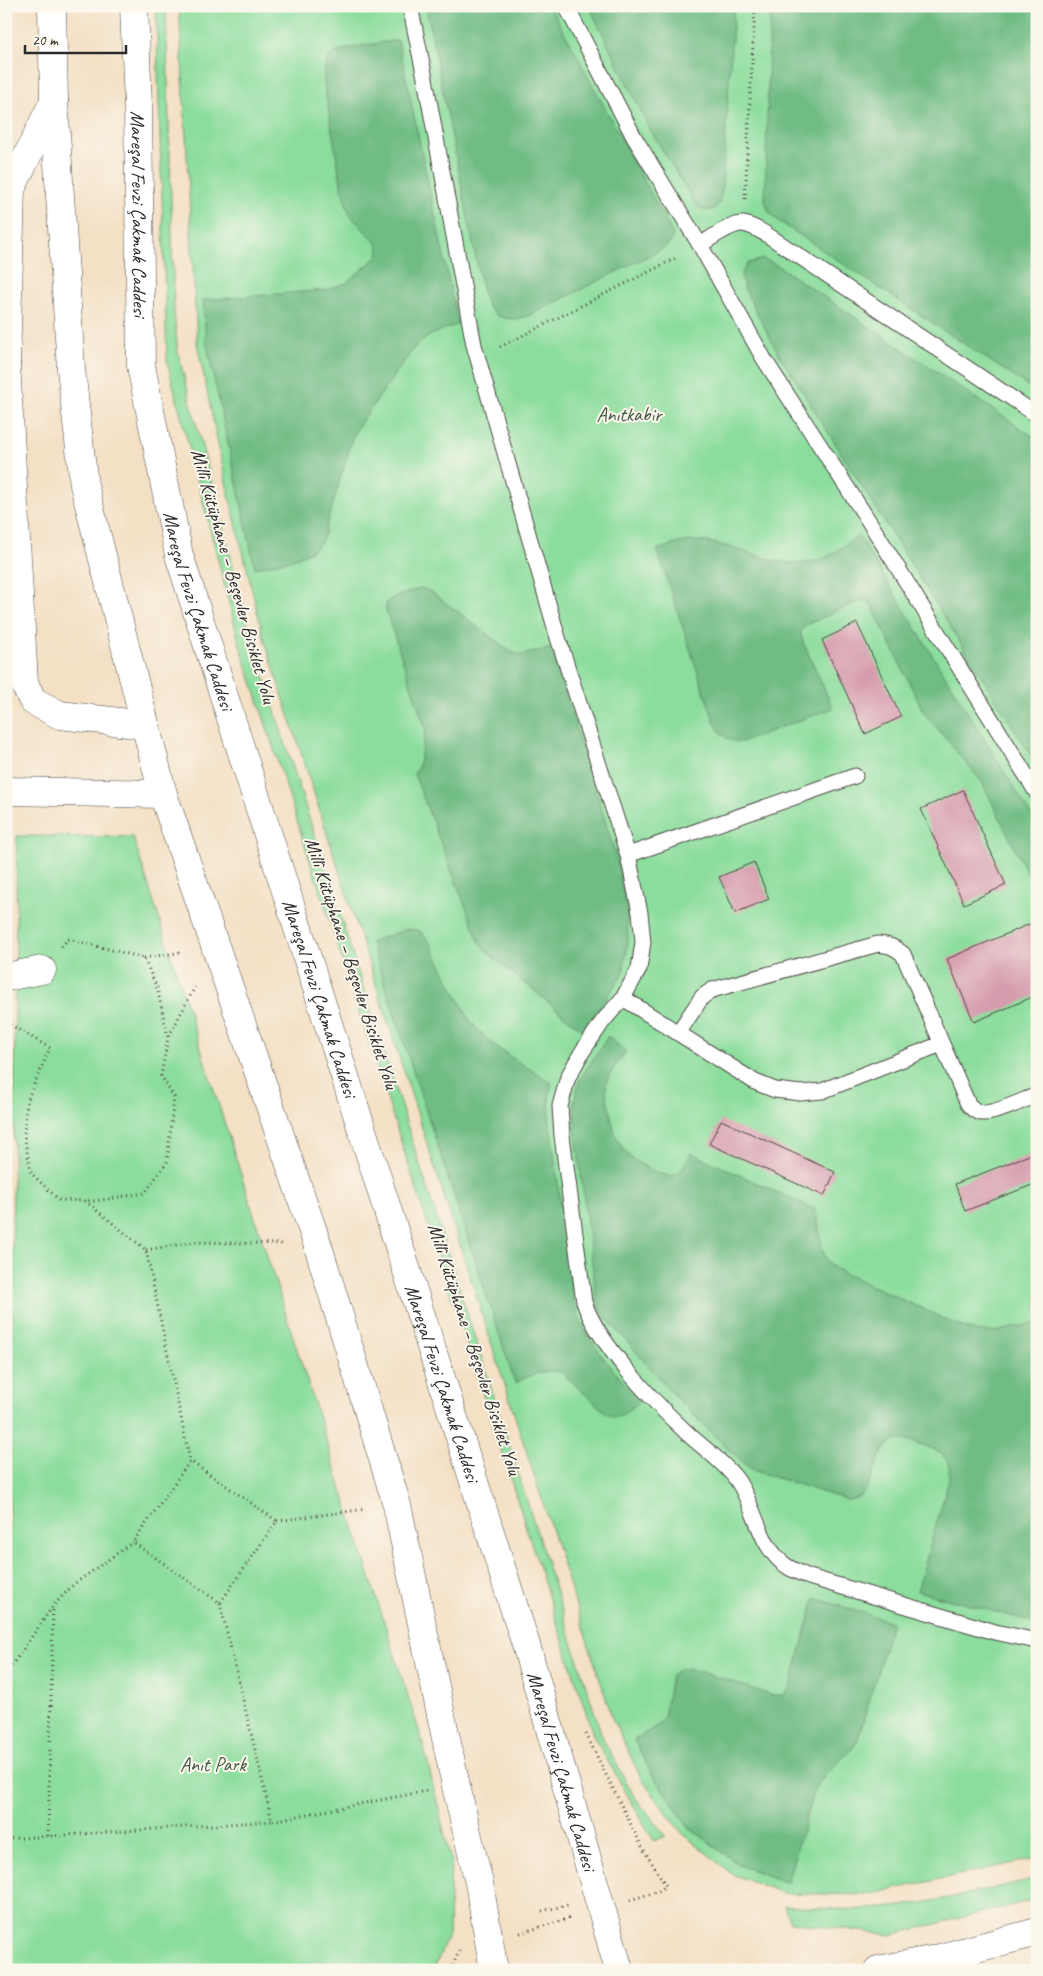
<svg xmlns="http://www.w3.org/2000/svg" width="1043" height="1976" viewBox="0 0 1043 1976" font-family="Caveat,sans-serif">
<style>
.green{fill:#8bdd9d;stroke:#5b8464}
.forest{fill:#70bc84;stroke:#4e7458}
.building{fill:#d69cad}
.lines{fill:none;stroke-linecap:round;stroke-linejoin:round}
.lane-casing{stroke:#494642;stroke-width:17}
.street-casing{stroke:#494642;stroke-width:29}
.secondary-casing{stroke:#494642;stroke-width:29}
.primary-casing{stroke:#494642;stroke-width:29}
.path{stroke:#494642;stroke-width:3;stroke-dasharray:1 4;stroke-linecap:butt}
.lane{stroke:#fff;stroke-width:15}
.street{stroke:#fff;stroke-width:28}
.secondary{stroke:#fff;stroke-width:28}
.primary{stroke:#fff;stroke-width:28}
.labels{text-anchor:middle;stroke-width:4;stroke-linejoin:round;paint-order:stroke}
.street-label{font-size:20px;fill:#2b2b2b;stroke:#fbf7ec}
.park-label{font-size:20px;fill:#435848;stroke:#fbf7ec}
</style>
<rect width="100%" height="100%" fill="#fbf7ec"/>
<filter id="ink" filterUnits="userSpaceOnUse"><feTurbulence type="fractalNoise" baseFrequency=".02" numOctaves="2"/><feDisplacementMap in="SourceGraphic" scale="10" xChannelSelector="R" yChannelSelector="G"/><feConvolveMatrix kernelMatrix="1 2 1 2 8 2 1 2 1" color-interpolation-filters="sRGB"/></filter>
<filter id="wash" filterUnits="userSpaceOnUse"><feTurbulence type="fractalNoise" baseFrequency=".0096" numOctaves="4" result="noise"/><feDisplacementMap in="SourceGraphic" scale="20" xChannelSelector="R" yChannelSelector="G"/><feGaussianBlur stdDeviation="1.12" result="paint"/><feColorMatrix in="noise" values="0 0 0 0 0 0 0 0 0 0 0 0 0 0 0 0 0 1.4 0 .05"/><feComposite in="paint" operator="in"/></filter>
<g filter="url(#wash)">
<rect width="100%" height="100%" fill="#f4e0c5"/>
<g class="green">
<path d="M156 6H166L174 312 178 353 251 636 603 1739 634 1796 666 1836 654 1841 594 1737 239 642 167 361Z"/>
<path d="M179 6H1037V1858L867 1895 783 1893 732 1874 682 1833 642 1780 613 1720 263 635 225 478 197 343Z"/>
<path d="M17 836 133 837 423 1743 451 1861 449 1932 434 1970H9L6 1907V1805Z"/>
<path d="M1037 1878V1899L891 1935 790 1922 784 1906C817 1908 850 1911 883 1908 935 1903 986 1890 1037 1878Z"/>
</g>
<g class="forest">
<path d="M426 6H550L673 234 671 242 662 249 528 316C515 320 499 321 490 309 487 306 485 299 483 294Z"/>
<path d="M589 6H734L722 191 719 203 713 210H703L696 205 651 131Z"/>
<path d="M770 6H1037V392L777 220 769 212 765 201Z"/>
<path d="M398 40 458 324C440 331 426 335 413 349L357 428 352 439 322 541C306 560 278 562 255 568L206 341 203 300 326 290 346 283 377 257 379 250 377 244 350 215 343 195 324 84C324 75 323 65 329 57 338 47 384 43 398 40Z"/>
<path d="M763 259 775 264 1037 439V765L777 351 744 288 741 274 748 263Z"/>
<path d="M859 536 1037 825V886L1026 871 982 782 924 713 870 602 863 600 857 602 806 625 801 631 802 640 833 708 742 742C727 742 723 736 715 724L657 550C669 546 681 541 694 541 733 541 774 570 812 562 829 559 845 544 859 536Z"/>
<path d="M421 588 430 591 511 652 522 655 551 648 617 859 627 913 628 941 623 974 583 1031 487 952 479 941 414 774 418 767 426 730 386 611V603L394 597Z"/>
<path d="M407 929 420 931 429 941 469 1019C489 1047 523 1064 552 1083L549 1095 550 1124 573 1298C583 1340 613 1369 640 1401L622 1415 613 1417 606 1413 561 1372C544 1368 530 1376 515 1383L371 942Z"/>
<path d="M608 1036 626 1052C619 1061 611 1070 607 1081 604 1090 608 1102 610 1111 612 1122 614 1134 620 1144 628 1161 654 1172 671 1177L681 1171 691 1153 814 1209C822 1225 818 1253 830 1264 833 1268 839 1270 844 1273L960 1326 979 1332H993L1037 1323V1623L917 1591 948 1483C950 1473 951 1462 942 1455 935 1449 926 1446 917 1443 866 1424 885 1498 847 1500L755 1471 743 1463 682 1404 601 1312 596 1296 575 1127 574 1102 579 1081Z"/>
<path d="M815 1598 892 1622 858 1739 853 1748 825 1776 814 1790 787 1883 739 1865 689 1827 651 1773 634 1740 658 1725 664 1717 671 1675 679 1669 690 1668 771 1695H783L790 1688Z"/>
</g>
<g id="blocks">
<g class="building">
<path d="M857 623 901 717 865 734 822 640Z"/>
<path d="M963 790 1006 885 964 904 921 809Z"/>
<path d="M754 862 769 899 735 913 719 877Z"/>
<path d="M1037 921V995L974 1022 947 959Z"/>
<path d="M721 1120 835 1172 824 1196 709 1144Z"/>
<path d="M1037 1152V1183L965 1211 955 1184Z"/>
</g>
</g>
</g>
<g filter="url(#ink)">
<use href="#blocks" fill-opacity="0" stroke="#494642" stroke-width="1"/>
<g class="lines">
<g class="lane-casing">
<g id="lane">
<path d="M410 6 424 73 474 345 558 638 628 855 640 913 643 942 639 969 623 998 603 1021 582 1052 568 1077 560 1106 562 1136 584 1302C598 1344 654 1402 687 1433 703 1448 724 1462 737 1480 756 1507 759 1549 788 1567 795 1571 803 1574 809 1577L995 1632 1037 1641"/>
<path d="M566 6 634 137 700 245 764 359 870 523 1037 793"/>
<path d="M700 245C710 239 731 223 743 224 751 225 759 230 766 234L1037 415"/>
<path d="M628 855 855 776"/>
<path d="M623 998 755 1082 775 1090 801 1093 822 1091 941 1044"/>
<path d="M678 1033 702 997 712 990 878 944C889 945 895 947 903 954L968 1104C972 1108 975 1112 982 1113 996 1114 1023 1100 1037 1095"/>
</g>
</g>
<g class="street-casing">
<g id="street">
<path d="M6 363 24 683 33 701 60 715 145 725"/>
<path d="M6 363 11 189 54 101"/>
<path d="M6 791 163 794"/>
<path d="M6 977 42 970"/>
</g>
</g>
<g class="secondary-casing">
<path id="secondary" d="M878 1970 936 1959 1037 1932"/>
</g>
<g class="primary-casing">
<g id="primary">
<path d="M52 6 54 101 71 369 84 485 163 794 318 1246 397 1505 456 1786 479 1883 494 1970"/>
<path id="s1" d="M134 6 138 105 141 366 179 555 526 1645 619 1970"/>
</g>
</g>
<g class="path">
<path d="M745 199 755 6"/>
<path d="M500 347 678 257"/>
<path d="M144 958 183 952"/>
<path d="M6 1022 50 1048 27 1101 24 1135 31 1173 59 1200 95 1201 145 1193 167 1162 174 1097 161 1076 168 1037 157 988 144 958 68 939 61 947"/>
<path d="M169 1036 195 987"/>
<path d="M85 1201 146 1250 190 1461 133 1542 220 1603 277 1521 190 1461"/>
<path d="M146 1250 195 1242 285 1244"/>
<path d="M277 1521 366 1509"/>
<path d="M220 1603 272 1821 427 1791"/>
<path d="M6 1674 53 1606 74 1584 133 1542"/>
<path d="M586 1734 642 1847 666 1886 659 1891 630 1900"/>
<path d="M48 1836 53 1606"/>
<path d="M6 1839 272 1821"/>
<path d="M542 1911 568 1905"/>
<path d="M520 1933 571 1918"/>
<path d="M451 1970 459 1951"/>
</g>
<use href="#lane" class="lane"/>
<use href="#street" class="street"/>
<use href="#secondary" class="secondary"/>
<use href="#primary" class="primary"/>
</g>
</g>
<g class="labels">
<g class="street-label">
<text dy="7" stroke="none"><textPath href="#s1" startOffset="208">Mareşal Fevzi Çakmak Caddesi</textPath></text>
<text transform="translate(234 576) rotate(74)" y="7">Millî Kütüphane – Beşevler Bisiklet Yolu</text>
<text dy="7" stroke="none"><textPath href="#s1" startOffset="612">Mareşal Fevzi Çakmak Caddesi</textPath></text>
<text transform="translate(352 963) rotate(72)" y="7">Millî Kütüphane – Beşevler Bisiklet Yolu</text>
<text dy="7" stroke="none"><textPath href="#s1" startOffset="1018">Mareşal Fevzi Çakmak Caddesi</textPath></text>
<text transform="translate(475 1349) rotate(72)" y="7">Millî Kütüphane – Beşevler Bisiklet Yolu</text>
<text dy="7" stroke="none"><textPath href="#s1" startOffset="1422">Mareşal Fevzi Çakmak Caddesi</textPath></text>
<text dy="7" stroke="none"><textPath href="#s1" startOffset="1828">Mareşal Fevzi Çakmak Caddesi</textPath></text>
</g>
<g class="park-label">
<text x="629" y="421">Anıtkabir</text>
<text x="213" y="1771">Anıt Park</text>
</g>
</g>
<rect width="1043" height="1976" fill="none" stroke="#fbf7ec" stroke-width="25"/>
<path d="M25 45v8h101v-8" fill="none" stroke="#2b2b2b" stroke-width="2.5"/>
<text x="32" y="45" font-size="15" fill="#2b2b2b" stroke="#fbf7ec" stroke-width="4" paint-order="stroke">20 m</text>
</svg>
